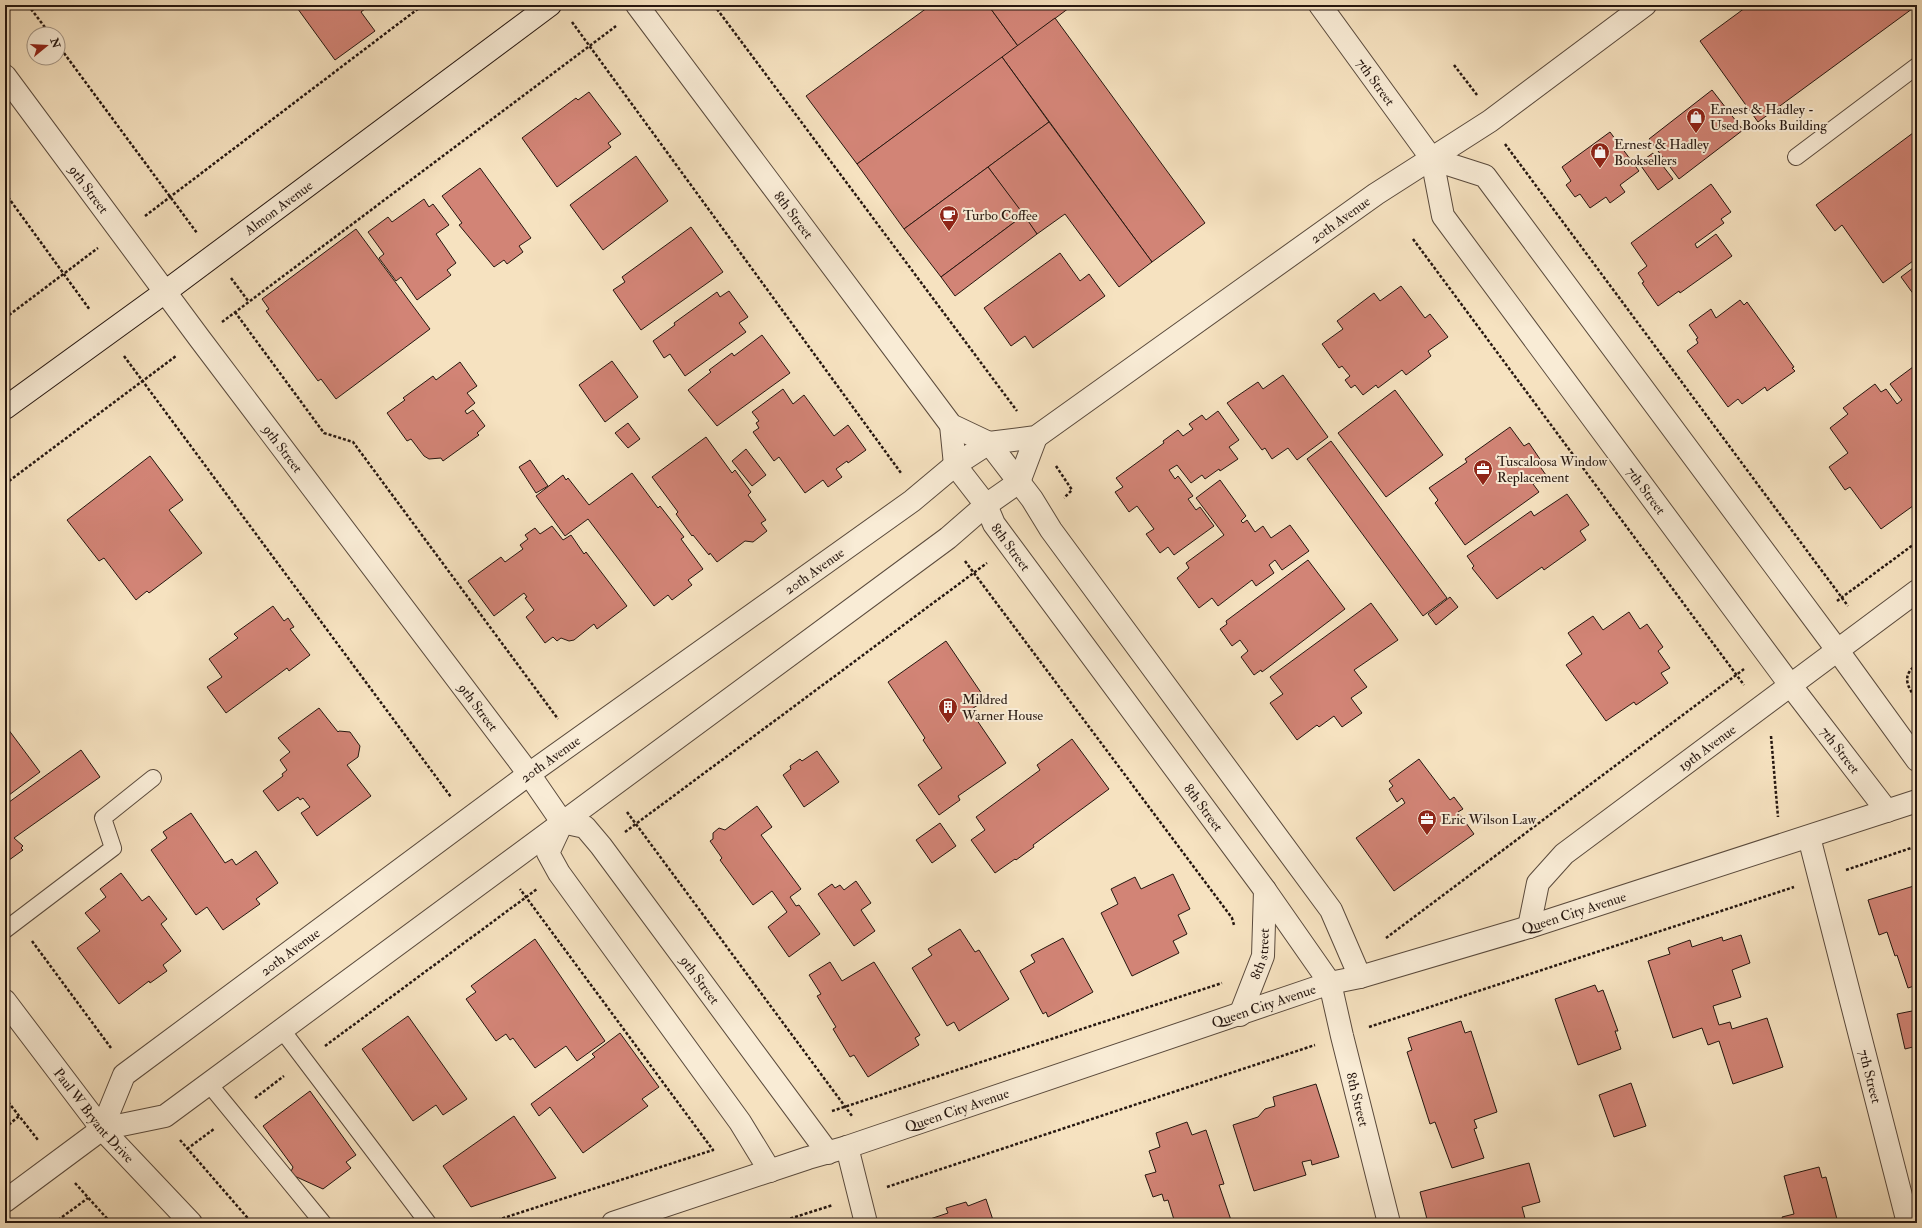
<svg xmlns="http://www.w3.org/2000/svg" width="1922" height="1228" viewBox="0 0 1922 1228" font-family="'IM FELL Double Pica',serif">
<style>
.building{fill:#d28476;stroke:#261710}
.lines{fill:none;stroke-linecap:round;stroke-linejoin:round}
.service-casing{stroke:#5a4a3c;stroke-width:18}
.minor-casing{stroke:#5a4a3c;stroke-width:24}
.tertiary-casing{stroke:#5a4a3c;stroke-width:24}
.secondary-casing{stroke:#261710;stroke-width:24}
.path{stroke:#261710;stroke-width:2.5;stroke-dasharray:3 2;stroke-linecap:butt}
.service{stroke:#f9ecd6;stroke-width:16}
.minor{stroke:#f9ecd6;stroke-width:22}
.tertiary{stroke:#f9ecd6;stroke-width:22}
.secondary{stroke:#f9ecd6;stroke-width:22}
.labels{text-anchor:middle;stroke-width:4;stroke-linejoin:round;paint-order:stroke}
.street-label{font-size:14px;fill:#261710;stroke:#f9ecd6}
.poi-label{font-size:14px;fill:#261710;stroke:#f9ecd6;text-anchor:start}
</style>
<rect width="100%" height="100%" fill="#f6e2c0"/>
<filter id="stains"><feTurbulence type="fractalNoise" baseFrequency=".005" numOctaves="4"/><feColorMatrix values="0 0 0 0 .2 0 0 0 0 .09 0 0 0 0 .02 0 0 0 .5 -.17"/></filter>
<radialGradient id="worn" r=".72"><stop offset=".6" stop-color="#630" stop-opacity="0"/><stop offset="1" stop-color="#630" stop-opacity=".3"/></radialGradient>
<g class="building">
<path d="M295 5H370L361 12 375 31 335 60Z"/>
<path d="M931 5H988L1018 46 857 164 806 96Z"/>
<path d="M988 5H1073L1018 46Z"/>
<path d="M1749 5H1915L1916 6 1758 122 1700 41Z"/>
<path d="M1055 18 1205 223 1152 262 1002 57Z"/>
<path d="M1002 57 1049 122 904 229 857 164Z"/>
<path d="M1712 90 1743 130 1679 179 1649 139Z"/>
<path d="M589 92 621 134 608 143 611 147 557 187 522 138 576 98 578 100Z"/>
<path d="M1049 122 1152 262 1119 287 1065 214 1037 234 988 167Z"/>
<path d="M1917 130V258L1883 283 1842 225 1835 231 1816 205Z"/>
<path d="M1610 132 1639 171 1620 185 1625 192 1610 203 1606 197 1590 208 1580 194 1575 197 1566 185 1571 181 1562 167Z"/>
<path d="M1653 153 1673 179 1658 190 1639 163Z"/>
<path d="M636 156 668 201 603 250 570 205Z"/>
<path d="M988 167 1024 215 941 277 904 229Z"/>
<path d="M480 168 531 238 519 246 523 252 507 264 504 260 494 267 459 225 462 223 442 196Z"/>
<path d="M1711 184 1731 212 1721 219 1724 223 1695 244 1697 248 1716 234 1732 256 1680 293 1679 291 1658 306 1642 283 1644 282 1638 273 1647 266 1631 243Z"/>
<path d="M424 199 429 207 433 204 449 225 436 234 456 263 447 270 451 275 417 300 401 277 396 281 379 258 384 254 368 232 388 217 392 222Z"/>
<path d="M1024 215 1037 234 955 296 941 277Z"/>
<path d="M691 227 723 272 641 330 613 290 625 282 622 277Z"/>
<path d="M356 229 430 329 336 399 321 379 318 381 266 311 269 309 262 299Z"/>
<path d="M1060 253 1080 281 1089 274 1105 296 1033 348 1025 336 1011 346 984 308Z"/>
<path d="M1917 265V299L1901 277Z"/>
<path d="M1401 286 1425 318 1430 314 1448 337 1428 351 1431 356 1406 375 1402 370 1378 388 1376 385 1363 395 1355 385 1351 388 1345 380 1350 376 1342 366 1339 368 1322 344 1343 329 1337 321 1374 293 1380 301Z"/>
<path d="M729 291 748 317 739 323 746 332 685 376 670 354 664 358 653 341 675 325 674 323 717 292 720 297Z"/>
<path d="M1740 300 1744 305 1747 302 1794 367 1792 368 1795 371 1767 391 1765 387 1742 404 1738 399 1728 407 1687 351 1698 343 1696 339 1698 338 1689 325 1711 309 1716 318Z"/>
<path d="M762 335 790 373 717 426 688 390 711 372 709 370 732 353 734 356Z"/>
<path d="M612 361 638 397 605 422 579 385Z"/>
<path d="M460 362 477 386 467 393 475 403 465 411 467 414 473 410 485 426 477 433 479 435 443 461 441 458 429 459 424 456 411 439 407 441 387 413 405 400 403 398 433 376 436 380Z"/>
<path d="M1917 364V503L1881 529 1850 487 1845 490 1829 467 1848 453 1830 428 1848 414 1843 408 1875 384 1881 392 1886 389 1897 404 1902 400 1890 384Z"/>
<path d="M1283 375 1328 437 1297 460 1288 448 1272 459 1265 448 1262 450 1227 403 1258 382 1263 389Z"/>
<path d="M783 389 793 404 804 395 834 436 848 425 866 450 848 463 847 461 836 469 842 477 828 487 823 480 805 493 779 457 774 461 753 432 759 428 756 423 759 421 752 412Z"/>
<path d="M1395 390 1443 455 1386 497 1338 433Z"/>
<path d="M1218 411 1239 440 1229 447 1238 459 1220 471 1219 469 1205 479 1202 475 1191 483 1177 465 1169 470 1175 479 1178 476 1193 496 1188 499 1196 510 1200 507 1214 526 1174 555 1168 547 1160 553 1146 534 1154 529 1137 506 1129 512 1115 492 1123 487 1116 478 1164 443 1163 441 1178 430 1183 436 1193 429 1189 424 1202 415 1206 420Z"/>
<path d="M628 423 640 439 628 448 615 433Z"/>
<path d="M1510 427 1524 446 1529 443 1544 465 1541 468 1546 475 1533 484 1539 492 1465 545 1435 503 1438 500 1429 488 1467 462 1465 459Z"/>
<path d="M706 437 732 473 735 470 751 492 748 495 766 520 761 523 767 531 753 542 745 541 717 562 710 553 709 555 693 535 692 536 676 514 678 512 652 477Z"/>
<path d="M1331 441 1447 598 1423 616 1307 459Z"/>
<path d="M746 449 766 475 752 486 732 461Z"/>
<path d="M150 456 183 500 169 510 202 553 149 593 147 591 136 600 104 558 99 561 67 520Z"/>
<path d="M530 460 548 486 536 493 519 467Z"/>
<path d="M632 473 658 508 660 506 684 537 681 539 703 569 688 580 692 585 672 600 668 595 654 606 588 519 565 536 536 496 563 475 566 480 568 478 589 505Z"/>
<path d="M1220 480 1246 516 1241 521 1243 523 1247 520 1255 532 1263 526 1271 538 1290 525 1309 551 1282 570 1275 560 1269 565 1274 573 1256 586 1252 580 1218 606 1212 598 1199 608 1177 578 1189 568 1186 563 1224 535 1196 498Z"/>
<path d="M1567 494 1589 525 1580 531 1586 540 1544 570 1542 567 1497 599 1472 568 1474 566 1467 556 1531 511 1534 516Z"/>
<path d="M552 526 563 540 571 535 584 554 586 552 627 606 597 629 594 624 574 640 569 641 561 638 557 641 553 637 545 643 526 617 534 610 525 598 527 597 524 593 494 616 468 581 501 557 505 562 523 549 520 545 528 539 525 535 535 528 540 534Z"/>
<path d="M1308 560 1345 609 1262 672 1261 670 1254 675 1241 657 1248 651 1240 640 1232 646 1220 629 1227 624 1226 621Z"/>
<path d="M1450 597 1458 607 1436 625 1428 614Z"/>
<path d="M1371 603 1398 640 1354 670 1367 687 1351 698 1362 713 1342 727 1334 716 1319 727 1317 725 1297 740 1270 703 1283 694 1270 677Z"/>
<path d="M273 606 284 621 288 618 294 627 290 629 310 655 289 671 287 668 226 713 207 687 222 677 209 659 238 638 234 634Z"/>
<path d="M1629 612 1640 629 1647 624 1663 647 1658 651 1670 668 1661 673 1668 683 1636 705 1634 702 1606 721 1566 665 1582 654 1568 633 1593 616 1603 630Z"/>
<path d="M946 641 986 700 970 710 1006 763 958 796 960 800 939 815 918 785 942 768 923 740 925 738 888 682Z"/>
<path d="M319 708 338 732 339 731 350 732 360 746 358 757 347 765 371 796 317 836 301 813 310 807 303 798 300 800 298 797 278 811 263 791 283 776 282 774 287 770 280 760 290 752 278 738Z"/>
<path d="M8 729 40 772 5 798V731Z"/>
<path d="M1072 739 1109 789 1033 845 1034 847 1016 860 1015 859 995 873 971 840 985 830 976 817 1040 770 1037 765Z"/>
<path d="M81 750 100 777 14 838 23 846 21 848 23 850 5 863V805Z"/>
<path d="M817 751 839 782 804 807 783 775 791 769 790 766 800 759 802 761Z"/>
<path d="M1419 759 1450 800 1454 797 1463 809 1458 812 1474 834 1394 891 1356 838 1405 803 1402 798 1397 802 1389 789 1393 786 1389 781Z"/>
<path d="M757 806 772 827 761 835 801 889 790 897 796 906 799 905 820 934 789 957 768 927 787 912 772 891 753 905 720 860 722 858 710 841 713 839V833L719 828 725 830Z"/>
<path d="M191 813 225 863 232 859 236 865 256 851 278 883 256 899 260 904 223 930 207 907 196 915 151 850 167 838 163 832Z"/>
<path d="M940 823 956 846 932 863 916 840Z"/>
<path d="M121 873 142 901 149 896 167 919 161 924 181 951 163 965 167 971 150 983 149 981 119 1004 77 948 100 931 85 913 106 897 100 889Z"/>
<path d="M1173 874 1190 909 1178 915 1187 934 1173 941 1179 953 1132 976 1101 913 1118 904 1111 889 1135 877 1141 889Z"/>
<path d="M856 881 871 903 861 910 875 931 854 946 818 894 832 884 835 888 840 885 844 890Z"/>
<path d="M1917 885V985L1908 988 1897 955 1895 956 1887 932 1879 935 1868 900Z"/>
<path d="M960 929 975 952 979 950 1009 999 959 1031 954 1022 947 1026 912 968 932 955 928 949Z"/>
<path d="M1741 935 1750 963 1732 970 1741 997 1713 1006 1719 1025 1730 1022 1732 1029 1767 1018 1783 1067 1733 1084 1719 1041 1708 1045 1702 1028 1673 1038 1648 961 1670 954 1668 948 1690 940 1692 947 1722 937 1723 941Z"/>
<path d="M1063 938 1093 992 1048 1017 1046 1012 1043 1014 1020 971 1035 962 1031 955Z"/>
<path d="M535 939 605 1041 577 1061 566 1046 535 1068 513 1038 510 1040 506 1034 496 1041 466 999 476 992 471 986Z"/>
<path d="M830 962 842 981 874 962 920 1035 915 1038 919 1045 868 1077 854 1055 850 1057 833 1029 836 1027 817 996 821 994 809 975Z"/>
<path d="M1595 985 1598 992 1603 990 1618 1031H1615L1621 1049 1578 1065 1555 999Z"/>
<path d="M1917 1010V1046L1905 1049 1897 1014Z"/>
<path d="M408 1016 467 1099 443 1115 436 1105 413 1121 362 1049Z"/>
<path d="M1461 1021 1465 1033 1471 1031 1497 1112 1474 1120 1477 1128 1474 1129 1484 1158 1452 1168 1435 1122 1430 1124 1407 1052 1412 1050 1408 1038Z"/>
<path d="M620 1033 659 1087 642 1099 648 1106 583 1153 550 1107 539 1116 531 1104 595 1057 592 1054Z"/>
<path d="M1631 1083 1646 1126 1614 1137 1599 1095Z"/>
<path d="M1316 1084 1339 1157 1312 1165 1311 1160 1302 1162 1306 1175 1254 1191 1233 1125 1258 1117 1265 1109 1275 1106 1273 1097Z"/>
<path d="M310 1091 356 1155 346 1162 351 1168 323 1189 290 1174 293 1167 263 1126Z"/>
<path d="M514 1116 556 1178 471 1207 443 1166Z"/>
<path d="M1187 1122 1192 1135 1206 1130 1224 1184 1219 1185 1232 1223H1175L1168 1200 1164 1201 1162 1194 1153 1197 1145 1175 1156 1172 1149 1151 1160 1147 1156 1133Z"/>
<path d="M1529 1163 1540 1202 1522 1207 1526 1222 1428 1223 1420 1192Z"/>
<path d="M1819 1167 1822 1178 1826 1177 1838 1223H1784L1782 1217 1794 1214 1784 1176Z"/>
<path d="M986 1199 994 1223H931L930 1219 948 1213 946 1208 966 1202 968 1206Z"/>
</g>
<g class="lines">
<g class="service-casing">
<g id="service">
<path d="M1796 157 1917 66"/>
<path d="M5 930 113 848 103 818 153 778"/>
<path d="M282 1030 428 1223"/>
<path d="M209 1084 323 1223"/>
</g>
</g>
<g class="minor-casing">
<g id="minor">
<path id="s1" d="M637 5 951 425 989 443 1032 499 1051 530 1331 910 1360 977"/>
<path id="s2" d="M1320 5 1432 159 1443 216 1791 686 1887 811"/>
<path id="s3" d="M5 76 200 339 529 774 562 822 585 827 601 846 828 1153"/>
<path d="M1432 159 1485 176 1838 651 1917 760"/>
<path id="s4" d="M951 425 955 465 986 505 994 524 1265 890 1330 983 1342 1036 1389 1223"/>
<path d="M562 823 548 853 559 873 740 1122 770 1171"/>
<path id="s5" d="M1809 837 1908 1223"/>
<path id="s6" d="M1529 927 1538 883 1564 854 1917 591"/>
<path id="s7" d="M1240 1015 1263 956 1265 890"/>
<path id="s8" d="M102 1129 124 1075 529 774 912 501 955 465 989 443 1036 437 1376 194 1490 121 1645 5"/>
<path d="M847 1147 866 1223"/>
<path d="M5 1201 102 1129 165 1116 948 538 986 505 1019 482 1036 437"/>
<path id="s9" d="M613 1223 808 1158 847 1147 1330 983 1360 977 1529 927 1917 801"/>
</g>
</g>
<g class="tertiary-casing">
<g id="tertiary">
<path id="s10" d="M5 1001 102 1129 191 1223"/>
</g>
</g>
<g class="secondary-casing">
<g id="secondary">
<path id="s11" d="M5 408 165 292 550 5"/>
</g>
</g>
<g class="path">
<path d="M28 5 50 34"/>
<path d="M714 5 1017 411"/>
<path d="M572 22 901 473"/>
<path d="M58 45 197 233"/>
<path d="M1454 65 1477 95"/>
<path d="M1505 144 1848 606"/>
<path d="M5 193 90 310"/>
<path d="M145 216 423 5"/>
<path d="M1413 239 1744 685"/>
<path d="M231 278 249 302"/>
<path d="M235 312 324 433 353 442 558 719"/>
<path d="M5 318 98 248"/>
<path d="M222 322 616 26"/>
<path d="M124 356 451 797"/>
<path d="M1056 466 1072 490 1064 498"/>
<path d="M5 484 176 356"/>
<path d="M965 561 1232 918 1234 925"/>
<path d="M1837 601 1917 542"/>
<path d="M1917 664C1901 676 1907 686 1917 700"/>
<path d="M1771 736 1778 817"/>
<path d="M627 812 852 1116"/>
<path d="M625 832 987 563"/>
<path d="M1846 870 1917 846"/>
<path d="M1386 938 1744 669"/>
<path d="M32 941 111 1048"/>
<path d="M1369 1027 1794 887"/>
<path d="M325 1046 537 889"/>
<path d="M5 1098 38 1140"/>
<path d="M255 1098 284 1076"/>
<path d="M832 1111 1222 983"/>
<path d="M5 1128 19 1116"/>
<path d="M180 1140 252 1223"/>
<path d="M187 1149 214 1129"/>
<path d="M75 1183 111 1223"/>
<path d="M887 1187 1315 1045"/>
<path d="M54 1223 88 1198"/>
<path d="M488 1223 713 1150 520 889"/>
<path d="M776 1223 833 1205"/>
</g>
<use href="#service" class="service"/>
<use href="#minor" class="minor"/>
<use href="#tertiary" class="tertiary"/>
<use href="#secondary" class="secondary"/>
</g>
<defs>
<g id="shop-pin" transform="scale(1)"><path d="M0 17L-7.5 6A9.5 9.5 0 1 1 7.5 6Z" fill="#8f2418" stroke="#f9ecd6"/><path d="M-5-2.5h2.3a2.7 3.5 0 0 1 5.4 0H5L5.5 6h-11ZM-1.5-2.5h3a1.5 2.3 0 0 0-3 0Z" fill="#fff"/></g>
<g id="cafe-pin" transform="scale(1)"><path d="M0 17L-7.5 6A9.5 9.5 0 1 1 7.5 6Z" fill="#8f2418" stroke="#f9ecd6"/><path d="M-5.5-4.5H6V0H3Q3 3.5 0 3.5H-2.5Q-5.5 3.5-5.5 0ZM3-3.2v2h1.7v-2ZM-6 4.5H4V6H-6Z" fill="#fff"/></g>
<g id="office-pin" transform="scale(1)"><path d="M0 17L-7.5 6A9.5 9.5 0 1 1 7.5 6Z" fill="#8f2418" stroke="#f9ecd6"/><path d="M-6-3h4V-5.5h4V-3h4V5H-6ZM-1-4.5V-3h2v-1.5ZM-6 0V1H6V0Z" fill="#fff"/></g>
<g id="building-pin" transform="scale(1)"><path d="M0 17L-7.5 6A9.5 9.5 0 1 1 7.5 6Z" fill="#8f2418" stroke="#f9ecd6"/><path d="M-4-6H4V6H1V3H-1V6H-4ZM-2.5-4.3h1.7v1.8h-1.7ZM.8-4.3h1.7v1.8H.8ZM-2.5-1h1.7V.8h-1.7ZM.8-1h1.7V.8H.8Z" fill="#fff"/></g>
</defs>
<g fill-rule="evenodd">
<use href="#shop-pin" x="1696" y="117"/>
<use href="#shop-pin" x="1600" y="152"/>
<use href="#cafe-pin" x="949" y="215"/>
<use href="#office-pin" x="1483" y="469"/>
<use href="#building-pin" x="948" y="707"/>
<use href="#office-pin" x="1427" y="819"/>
</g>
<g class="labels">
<g class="street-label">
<text dy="5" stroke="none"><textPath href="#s2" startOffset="95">7th Street</textPath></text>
<text dy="5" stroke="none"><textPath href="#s3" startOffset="141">9th Street</textPath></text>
<text dy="5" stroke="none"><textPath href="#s11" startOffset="339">Almon Avenue</textPath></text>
<text dy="5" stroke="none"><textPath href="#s1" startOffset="262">8th Street</textPath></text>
<text dy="5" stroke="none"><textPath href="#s8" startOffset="1551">20th Avenue</textPath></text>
<text dy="5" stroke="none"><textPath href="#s3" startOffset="465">9th Street</textPath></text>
<text dy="5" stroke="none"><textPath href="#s2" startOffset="590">7th Street</textPath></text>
<text dy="5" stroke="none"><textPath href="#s4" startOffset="140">8th Street</textPath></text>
<text dy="5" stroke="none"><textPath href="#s8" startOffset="913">20th Avenue</textPath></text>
<text dy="5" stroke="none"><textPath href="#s3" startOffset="789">9th Street</textPath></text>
<text dy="5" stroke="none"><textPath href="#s6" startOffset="262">19th Avenue</textPath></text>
<text dy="5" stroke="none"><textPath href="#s2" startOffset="914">7th Street</textPath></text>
<text dy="5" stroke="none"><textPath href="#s8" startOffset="589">20th Avenue</textPath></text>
<text dy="5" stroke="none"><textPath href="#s4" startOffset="464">8th Street</textPath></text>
<text dy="5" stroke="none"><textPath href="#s9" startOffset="1010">Queen City Avenue</textPath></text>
<text dy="5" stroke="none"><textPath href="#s8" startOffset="265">20th Avenue</textPath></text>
<text dy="5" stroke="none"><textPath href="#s7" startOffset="65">8th street</textPath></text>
<text dy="5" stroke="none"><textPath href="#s3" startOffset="1146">9th Street</textPath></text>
<text dy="5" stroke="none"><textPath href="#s9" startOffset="686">Queen City Avenue</textPath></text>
<text dy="5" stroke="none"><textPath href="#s5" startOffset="247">7th Street</textPath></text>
<text dy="5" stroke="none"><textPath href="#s4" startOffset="800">8th Street</textPath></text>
<text dy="5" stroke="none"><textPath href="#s9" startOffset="362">Queen City Avenue</textPath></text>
<text dy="5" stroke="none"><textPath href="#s10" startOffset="145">Paul W Bryant Drive</textPath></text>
</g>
<g class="poi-label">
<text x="1710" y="114">Ernest &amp; Hadley -<tspan x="1710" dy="16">Used Books Building</tspan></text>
<text x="1614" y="149">Ernest &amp; Hadley<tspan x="1614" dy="16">Booksellers</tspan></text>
<text x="963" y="220">Turbo Coffee</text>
<text x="1497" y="466">Tuscaloosa Window<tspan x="1497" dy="16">Replacement</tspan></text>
<text x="962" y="704">Mildred<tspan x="962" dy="16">Warner House</tspan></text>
<text x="1441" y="824">Eric Wilson Law</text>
</g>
</g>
<rect width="1922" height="1228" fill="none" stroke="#f6e2c0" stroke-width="20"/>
<rect x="6" y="6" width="1910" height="1216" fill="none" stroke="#261710" stroke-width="2"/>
<rect x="10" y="10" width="1902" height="1208" fill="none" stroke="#261710"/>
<g transform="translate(46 46) rotate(72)"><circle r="19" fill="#f9ecd6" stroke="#a59787"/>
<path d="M0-3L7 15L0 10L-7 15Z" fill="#8f2418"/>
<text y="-6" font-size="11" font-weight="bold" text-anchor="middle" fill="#261710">N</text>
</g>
<rect width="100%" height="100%" filter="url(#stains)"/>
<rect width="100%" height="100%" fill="url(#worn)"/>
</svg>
